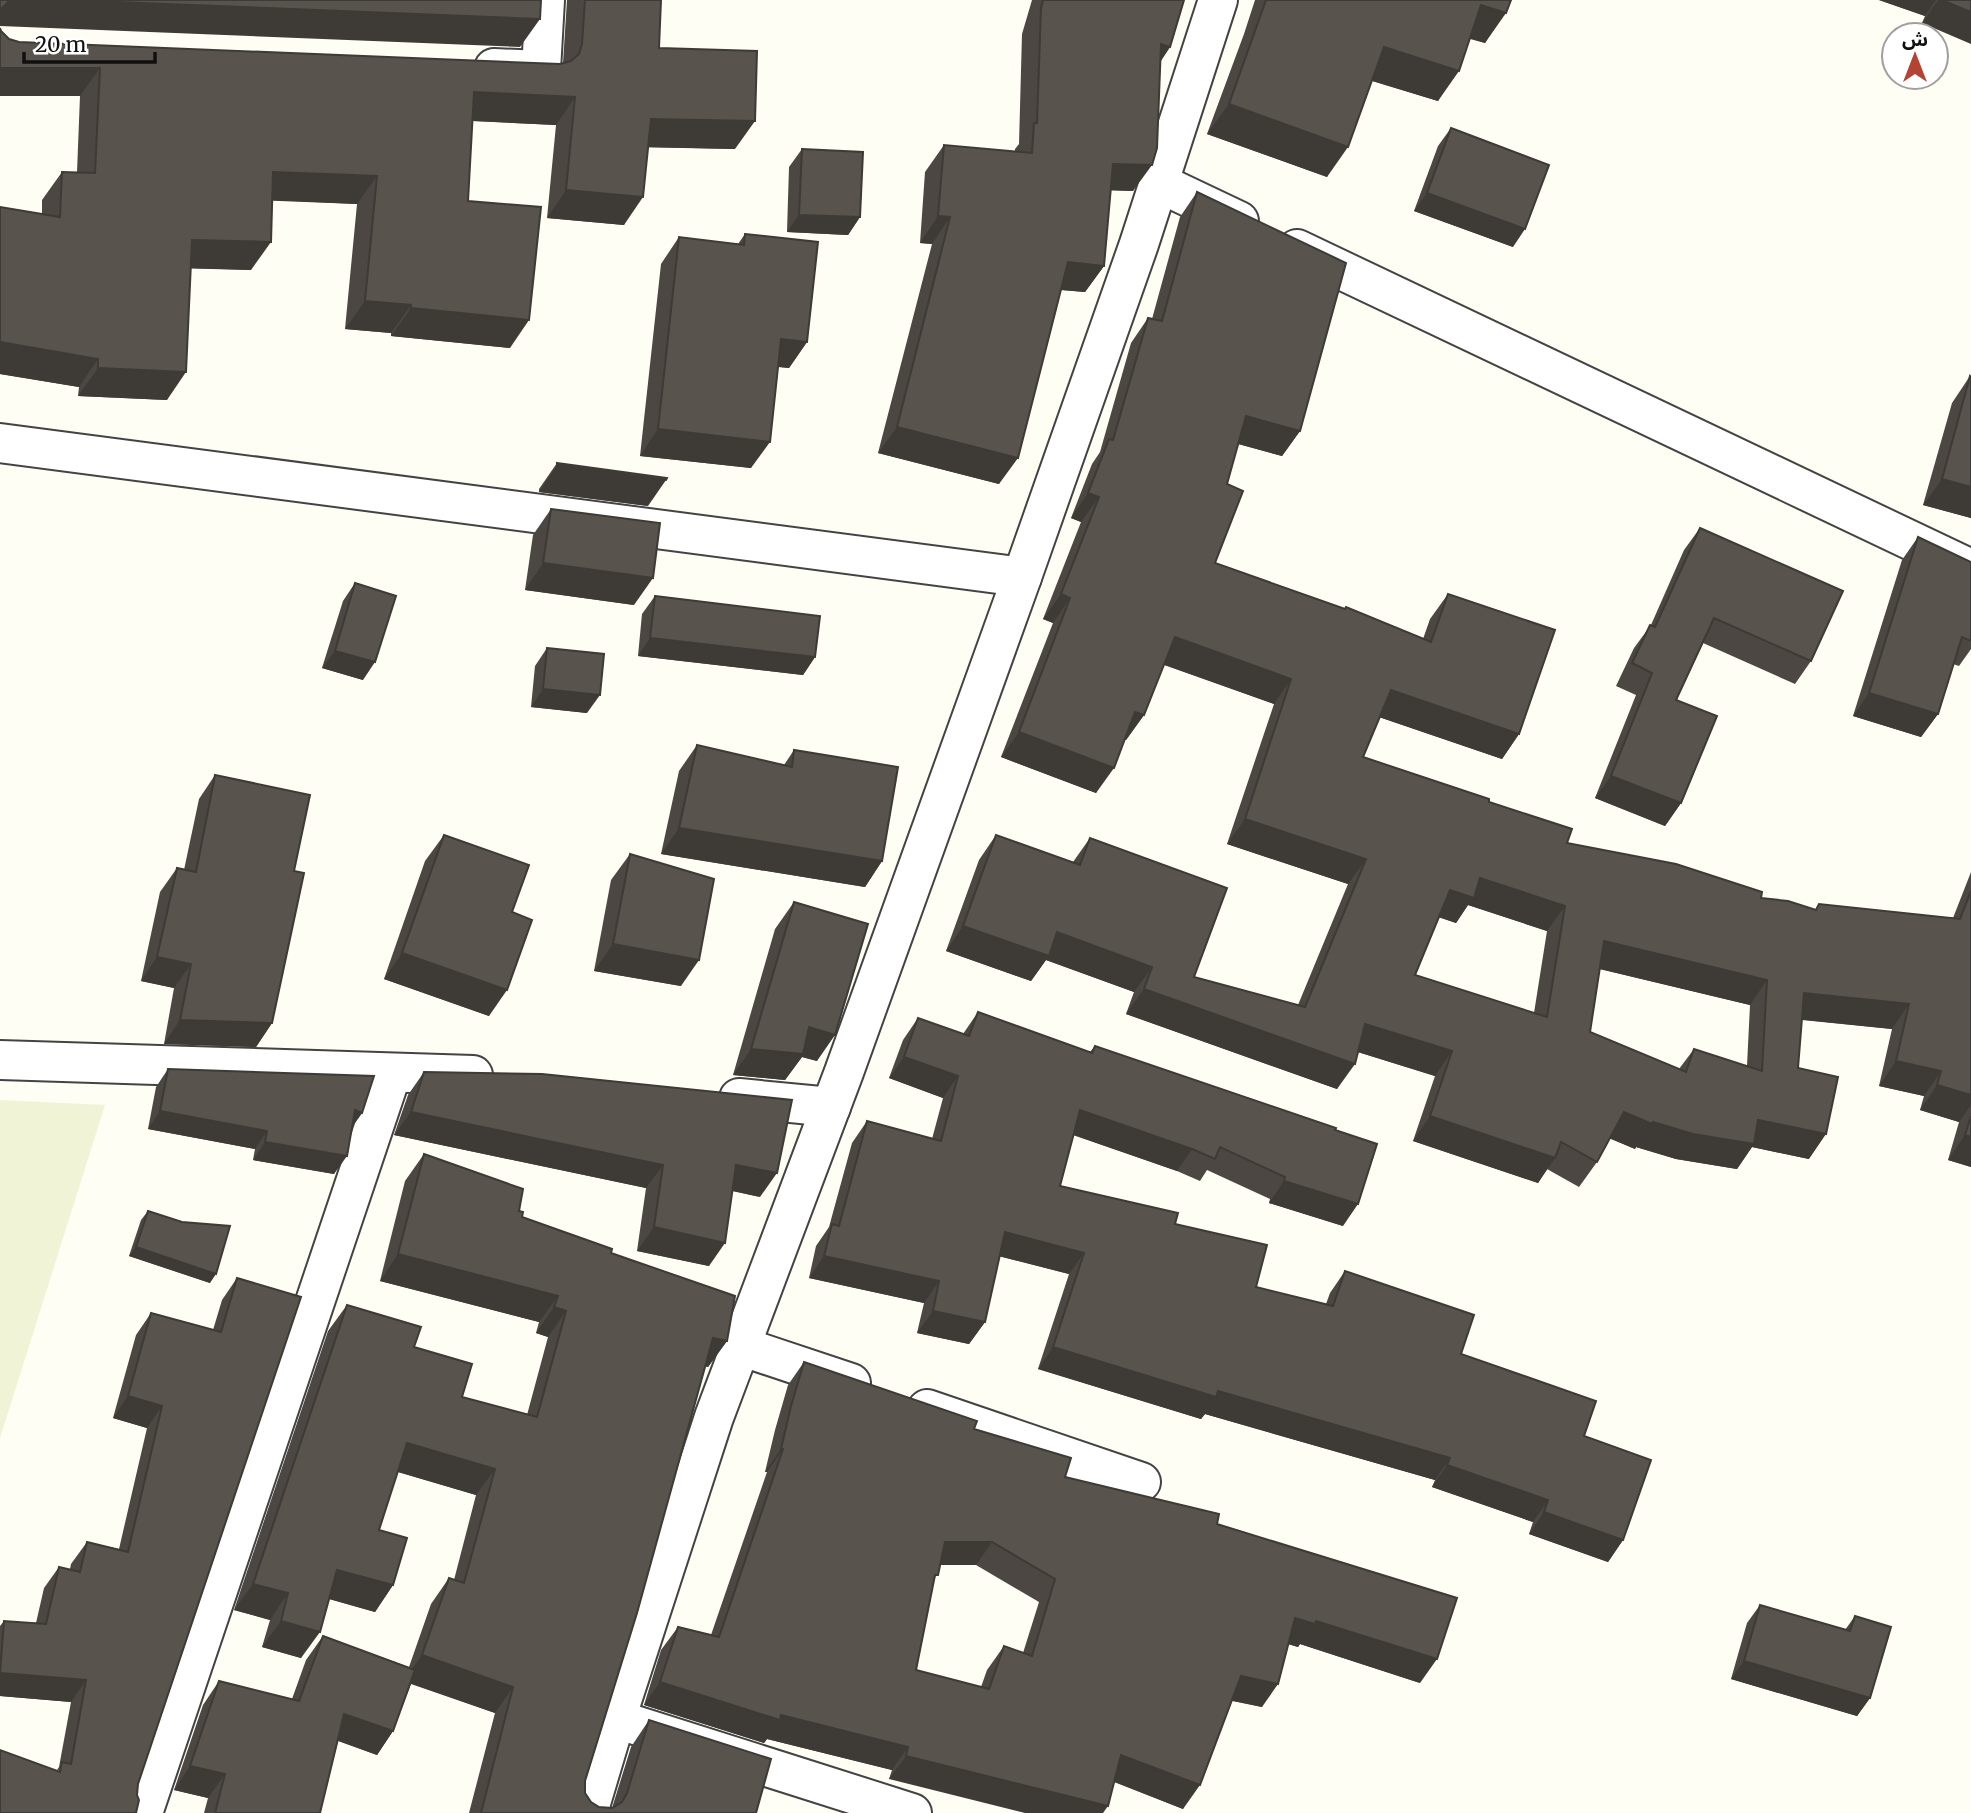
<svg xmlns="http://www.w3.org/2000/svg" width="1971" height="1813" viewBox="0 0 1971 1813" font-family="Merriweather,'Noto Sans Arabic',serif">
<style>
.farmland{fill:#f0f3d5}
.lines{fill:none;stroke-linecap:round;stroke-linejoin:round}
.minor-casing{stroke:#434343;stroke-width:42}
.minor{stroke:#fff;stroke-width:38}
.wall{fill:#4c4742;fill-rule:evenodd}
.shaded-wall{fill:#3e3a36}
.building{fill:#58534d;stroke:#3e3a36;stroke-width:2;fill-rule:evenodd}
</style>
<rect width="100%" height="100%" fill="#fefef4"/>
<path class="farmland" d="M0 1100 105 1105 0 1438Z"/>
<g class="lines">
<g class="minor-casing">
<g id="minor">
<path d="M494 68 541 70 545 0"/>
<path d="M1159 183 1239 221"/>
<path d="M1297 249 1971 569"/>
<path d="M0 443 1022 577"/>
<path d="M0 1060 473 1075"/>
<path d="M739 1098 831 1107"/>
<path d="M740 1346 851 1383"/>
<path d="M927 1409 1141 1482"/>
<path d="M616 1719 912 1813"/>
<path d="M143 1813 392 1073"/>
<path d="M588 1813 616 1719 714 1417 844 1072 1022 577 1139 244 1218 0"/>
</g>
</g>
<use href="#minor" class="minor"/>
</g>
<g class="wall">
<path d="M567 0H661L659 48 735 149 648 147 624 225 547 218 556 125 472 121 468 201 510 348 391 336V333L345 329 357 204 272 200 251 270 190 268 167 400 78 396 79 387 0 374V207L42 214V200L62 172H77L80 96H0L1 31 9 39 19 42 560 64 563 63Z"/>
<path d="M1032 0H1184L1170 47 1161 61 1133 191 1111 190 1104 266 1085 292 1061 290 999 484 878 453 932 244 920 243 925 172 944 145 1015 152V149L1019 144 1022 34Z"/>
<path d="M1255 0H1511L1485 43 1470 39 1438 101 1372 81 1327 177 1207 134 1244 34Z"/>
<path d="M1879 0H1971L1922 23 1925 16Z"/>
<path d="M1451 128 1513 247 1414 211 1438 146Z"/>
<path d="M802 149 860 217 848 235 787 232 789 167Z"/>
<path d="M1197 192 1300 431 1282 456 1238 444 1227 484 1215 563 1423 639 1430 619 1448 594 1519 734 1502 759 1379 717 1363 757 1489 802 1567 843 1761 898 1815 910 1819 904 1953 918 1971 872V1167L1948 1160 1959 1122 1920 1110 1924 1096 1879 1086 1892 1029 1802 1020 1798 1068 1809 1159 1752 1147 1737 1169 1676 1159 1636 1147 1635 1149 1610 1138 1597 1162 1579 1187 1547 1169 1538 1183 1413 1141 1435 1076 1358 1052 1337 1089 1126 1014 1134 992 1046 960 1031 981 946 951 979 860 996 835 1073 862 1090 838 1194 977 1298 1005 1348 884 1227 844 1274 704 1164 665 1144 715 1126 740H1125L1096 793 1001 757 1053 623 1043 619 1081 522 1071 518 1092 464 1100 452 1131 343 1148 318 1152 319 1180 217ZM1468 905 1547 931 1534 1013 1415 975 1439 917 1456 923ZM1600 969 1750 1005 1747 1066 1694 1049 1679 1069 1590 1032Z"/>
<path d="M745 234 807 342 789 368 778 367 751 468 640 456 661 264 679 237 738 244Z"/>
<path d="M1970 376 1971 377V518L1923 505 1952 403Z"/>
<path d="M557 463 648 506 539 492V489Z"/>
<path d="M551 509 634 605 525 590 533 535Z"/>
<path d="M1700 528 1811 661 1795 684 1703 643 1676 700 1681 803 1665 826 1595 798 1636 695 1616 686 1634 648 1651 625 1684 550Z"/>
<path d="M1918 537 1971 562V649L1959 666 1953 664 1938 714 1921 737 1853 716 1902 560Z"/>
<path d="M355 583 363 680 322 668 343 601Z"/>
<path d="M655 596 815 657 803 675 638 656 642 614Z"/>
<path d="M547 648 587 713 531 707 535 666Z"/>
<path d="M697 745 784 765 794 750 882 861 865 887 661 854 679 771Z"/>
<path d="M215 775 294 871 272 1023 256 1047 164 1044 174 988 141 981 160 892 177 868 184 870 199 799Z"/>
<path d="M444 835 512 912 489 1016 384 979 425 861Z"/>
<path d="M630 854 681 986 594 971 611 880Z"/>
<path d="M794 902 817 1061 802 1057 785 1080 733 1075 775 929Z"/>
<path d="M978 1012 1090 1052 1095 1046 1335 1130 1343 1226 1269 1203 1270 1199 1207 1170 1200 1181 1177 1171 1073 1135 1060 1186 1175 1224 1256 1287 1326 1304 1330 1293 1345 1271 1461 1354 1584 1436 1623 1540 1608 1562 1529 1534 1533 1522 1432 1487 1435 1480 1205 1414 1201 1419 1038 1369 1069 1274 999 1256 985 1322 969 1344 917 1333 924 1303 809 1278 816 1246 829 1227 852 1143 867 1121 932 1139 943 1098 889 1078 903 1040 918 1018 963 1034Z"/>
<path d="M168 1069 362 1113 352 1127 334 1174 253 1160 255 1149 148 1129 156 1087Z"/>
<path d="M424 1072 760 1197 732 1191 709 1266 637 1251 646 1188 394 1135 408 1095Z"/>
<path d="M424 1154 519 1211 522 1217 611 1253 727 1341 708 1367 705 1366 585 1781V1793L591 1802 599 1807 612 1808 631 1747 649 1720 756 1813H469L495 1713 411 1684 393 1731 377 1755 338 1741 320 1813H204L208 1798 174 1790 203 1705 219 1681 292 1699 306 1660 323 1636 409 1667 431 1604 449 1578 454 1580 476 1495 398 1472 379 1530 393 1585 375 1612 329 1599 301 1658 262 1647 270 1620 234 1610 328 1331 347 1305 414 1347 462 1397 527 1415 548 1337 536 1333 539 1322 380 1281 405 1181Z"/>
<path d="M148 1211 210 1283 129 1256 141 1220Z"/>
<path d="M237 1278 138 1784 137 1795 57 1770 59 1767 71 1702 0 1696V1626L4 1621 36 1623 44 1588 59 1567 70 1569 71 1564 87 1542 119 1549 147 1428 113 1418 136 1335 151 1313 213 1330 222 1300Z"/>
<path d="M804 1362 974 1429 1065 1477 1217 1524 1420 1683 1300 1644 1298 1647 1288 1644 1262 1707 1232 1701 1183 1809 1114 1782 889 1779 892 1770 767 1739 764 1743 644 1705 661 1650 678 1627 711 1635 767 1472H765L775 1430 788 1385ZM940 1565H976L1039 1602 1023 1653 1004 1646 987 1670 981 1687 916 1670 933 1583Z"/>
<path d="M1760 1605 1845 1630 1855 1616 1870 1698 1857 1716 1731 1679 1747 1623Z"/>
</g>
<g class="shaded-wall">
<path d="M13 0H66L540 19 520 47 0 26V10L9 1Z"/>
<path d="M1879 0H1936L1925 16Z"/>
<path d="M1938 0H1942L1971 12V44L1922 23Z"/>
<path d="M1481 5 1506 13 1485 43 1460 35Z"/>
<path d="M1161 44 1170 47 1152 73Z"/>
<path d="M1384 47 1459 71 1438 101 1363 78Z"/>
<path d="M0 68H100L80 96H0Z"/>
<path d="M474 92 575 97 556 125 454 120Z"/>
<path d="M1229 104 1348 147 1327 177 1207 134Z"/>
<path d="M651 119 755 121 735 149 631 147Z"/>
<path d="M1113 164 1152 165 1133 191 1095 190Z"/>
<path d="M273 172 377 176 357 204 254 200Z"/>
<path d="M566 190 643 197 624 225 547 218Z"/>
<path d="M1427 193 1525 229 1513 247 1414 211Z"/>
<path d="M799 215 860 217 848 235 787 232Z"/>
<path d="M938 216 950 217 932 244 920 243Z"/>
<path d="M192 240 271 242 251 270 172 268Z"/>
<path d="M1068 262 1104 266 1085 292 1050 289Z"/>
<path d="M365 301 411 305 391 333 345 329Z"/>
<path d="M411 308 529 320 510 348 391 336Z"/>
<path d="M781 339 807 342 789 368 763 365Z"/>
<path d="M0 342 98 359 79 387 0 374Z"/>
<path d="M98 368 186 372 167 400 78 396Z"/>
<path d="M1246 416 1300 431 1282 456 1228 441Z"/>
<path d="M897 427 1018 458 999 484 878 453Z"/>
<path d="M658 429 770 442 751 468 640 456Z"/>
<path d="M557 465 666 480 648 506 539 492Z"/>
<path d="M1942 479 1971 487V518L1923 505Z"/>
<path d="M1088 493 1099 497 1081 522 1071 518Z"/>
<path d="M543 563 653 578 634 605 525 590Z"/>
<path d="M1061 594 1070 598 1053 623 1043 619Z"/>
<path d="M1175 637 1291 679 1274 704 1157 662Z"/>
<path d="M650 638 815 657 803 675 638 656Z"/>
<path d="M335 651 375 662 363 680 322 668Z"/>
<path d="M543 689 600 695 587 713 531 707Z"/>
<path d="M1391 690 1519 734 1502 759 1373 715Z"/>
<path d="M1869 693 1938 714 1921 737 1853 716Z"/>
<path d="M1135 712 1144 715 1126 740 1118 737Z"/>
<path d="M1019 732 1114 768 1096 793 1001 757Z"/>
<path d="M1611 776 1681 803 1665 826 1595 798Z"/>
<path d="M1245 819 1366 859 1348 884 1227 844Z"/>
<path d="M679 828 882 861 865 887 661 854Z"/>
<path d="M1480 878 1565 906 1547 931 1468 905 1456 923 1432 915 1450 890Z"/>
<path d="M963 926 1057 932 1152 967 1134 992 1046 960 1031 981 946 951Z"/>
<path d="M1604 941 1767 980 1750 1005 1587 966Z"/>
<path d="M613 944 699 960 681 986 594 971Z"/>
<path d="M402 953 507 990 489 1016 384 979Z"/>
<path d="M157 957 191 964 174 988 141 981Z"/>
<path d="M1144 989 1355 1064 1337 1089 1126 1014Z"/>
<path d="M1804 993 1909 1004 1892 1029 1786 1018Z"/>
<path d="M180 1020 272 1023 256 1047 164 1044Z"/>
<path d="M1365 1024 1452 1051 1435 1076 1348 1049Z"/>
<path d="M809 1027 835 1035 817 1061 802 1057 785 1080 733 1075 751 1049Z"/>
<path d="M904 1057 958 1076 943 1098 889 1078Z"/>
<path d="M1896 1061 1941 1071 1924 1096 1879 1086Z"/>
<path d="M1937 1085 1971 1095V1105L1959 1122 1920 1110Z"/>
<path d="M355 1110 362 1113 350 1130Z"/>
<path d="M1080 1110 1192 1149 1177 1171 1065 1132Z"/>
<path d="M160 1111 267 1131 255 1149 148 1129Z"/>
<path d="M411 1112 663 1165 646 1188 394 1135Z"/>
<path d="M1624 1112 1653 1122 1758 1120 1826 1134 1809 1159 1752 1147 1737 1169 1676 1159 1636 1147 1635 1149 1606 1137Z"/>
<path d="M1430 1116 1555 1158 1538 1183 1413 1141Z"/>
<path d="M1965 1135 1971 1137V1167L1948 1160Z"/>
<path d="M265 1142 347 1156 334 1174 253 1160Z"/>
<path d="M736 1165 777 1173 760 1197 720 1188Z"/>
<path d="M1284 1181 1358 1204 1343 1226 1269 1203Z"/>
<path d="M654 1227 725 1243 709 1266 637 1251Z"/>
<path d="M1005 1232 1084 1253 1069 1274 990 1254Z"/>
<path d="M136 1247 216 1274 210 1283 129 1256Z"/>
<path d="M398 1254 558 1296 539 1322 380 1281Z"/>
<path d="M824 1256 939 1281 924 1303 809 1278Z"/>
<path d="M554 1307 566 1311 548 1337 536 1333Z"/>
<path d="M933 1311 985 1322 969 1344 917 1333Z"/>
<path d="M713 1338 727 1341 708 1367 694 1364Z"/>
<path d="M1053 1347 1218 1391 1450 1458 1435 1480 1205 1414 1201 1419 1038 1369Z"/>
<path d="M128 1396 162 1406 147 1428 113 1418Z"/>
<path d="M407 1443 495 1469 476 1495 388 1469Z"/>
<path d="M781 1449H783L767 1472H765Z"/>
<path d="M1447 1465 1548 1500 1533 1522 1432 1487Z"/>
<path d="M1544 1512 1623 1540 1608 1562 1529 1534Z"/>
<path d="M945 1542H992L976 1565H928Z"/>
<path d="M337 1570 393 1585 375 1612 319 1596Z"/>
<path d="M253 1584 288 1593 270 1620 234 1610Z"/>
<path d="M1295 1618 1316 1621 1437 1659 1420 1683 1300 1644 1298 1647 1278 1641Z"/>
<path d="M281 1621 320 1632 301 1658 262 1647Z"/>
<path d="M422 1655 513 1687 495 1713 404 1681Z"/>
<path d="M1744 1661 1870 1698 1857 1716 1731 1679Z"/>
<path d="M0 1673 86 1680 71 1702 0 1696Z"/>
<path d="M1241 1676 1278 1684 1262 1707 1225 1699Z"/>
<path d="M660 1682 781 1715 908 1747 892 1770 767 1739 764 1743 644 1705Z"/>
<path d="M344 1714 393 1731 377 1755 328 1737Z"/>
<path d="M1121 1755 1200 1785 1183 1809 1105 1778Z"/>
<path d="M906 1756 1108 1806 1103 1813H1025L889 1779Z"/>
<path d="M190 1766 225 1774 208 1798 174 1790Z"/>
</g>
<g class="building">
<path d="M0 0H13L9 1 1 9 0 12Z"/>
<path d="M66 0H541L540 19Z"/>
<path d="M585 0H661L659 48 757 51 755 121 651 119 643 197 566 190 575 97 474 92 468 201 541 207 529 320 411 308V305L365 301 377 176 273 172 271 242 192 240 186 372 98 368V359L0 342V207L60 217 62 172 95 173 100 68H0V28L1 31 9 39 19 42 560 64 571 61 579 54 582 44Z"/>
<path d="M1043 0H1184L1170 47 1161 44 1157 148 1152 165 1113 164 1104 266 1068 262 1018 458 897 427 950 217 938 216 944 145 1032 153 1034 123H1037L1041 8Z"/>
<path d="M1266 0H1511L1506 13 1481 5 1459 71 1384 47 1348 147 1229 104Z"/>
<path d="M1942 0H1971V12Z"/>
<path d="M1451 128 1549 165 1525 229 1427 193Z"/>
<path d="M802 149 863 152 860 217 799 215Z"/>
<path d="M1197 192 1346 263 1300 431 1246 416 1227 484 1243 491 1215 563 1345 609 1346 607 1431 642 1448 594 1555 630 1519 734 1391 690 1363 757 1489 799V802L1572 829 1567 843 1676 864 1762 892 1761 898 1788 901 1816 910 1819 904 1960 919 1971 891V1095L1937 1085 1941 1071 1896 1061 1909 1004 1804 993 1798 1068 1838 1077 1826 1134 1758 1120 1754 1144 1693 1134 1653 1122 1652 1124 1624 1112 1597 1162 1561 1142 1555 1158 1430 1116 1452 1051 1365 1024 1355 1064 1144 989 1152 967 1057 932 1049 956 963 926 996 835 1080 865 1090 838 1227 888 1194 977 1305 1007 1366 859 1245 819 1291 679 1175 637 1144 715 1135 712 1114 768 1019 732 1070 598 1061 594 1099 497 1088 493 1109 439 1113 440 1148 318 1162 321ZM1480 878 1565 906 1547 1017 1415 975 1450 890 1474 898ZM1604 941 1767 980 1762 1071 1694 1049 1686 1072 1590 1032Z"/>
<path d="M745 234 818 242 807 342 781 339 770 442 658 429 679 237 744 245Z"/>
<path d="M1970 376 1971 377V487L1942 479Z"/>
<path d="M557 463 667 478 666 480 557 465Z"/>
<path d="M551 509 660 523 653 578 543 563Z"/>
<path d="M1700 528 1843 591 1811 661 1714 618 1676 700 1717 716 1681 803 1611 776 1652 673 1632 663 1650 625 1655 627Z"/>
<path d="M1918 537 1971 562V641L1962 637 1938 714 1869 693Z"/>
<path d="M355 583 396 596 375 662 335 651Z"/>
<path d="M655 596 820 616 815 657 650 638Z"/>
<path d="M547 648 604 654 600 695 543 689Z"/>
<path d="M697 745 792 767 794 750 898 767 882 861 679 828Z"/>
<path d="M215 775 310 795 294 871 304 873 272 1023 180 1020 191 964 157 957 177 868 196 872Z"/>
<path d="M444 835 529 865 512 912 532 920 507 990 402 953Z"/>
<path d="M630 854 714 879 699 960 613 944Z"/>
<path d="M794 902 868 924 835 1035 809 1027 803 1054 751 1049Z"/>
<path d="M978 1012 1092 1053 1095 1046 1336 1128 1335 1130 1377 1144 1358 1204 1284 1181 1285 1177 1220 1147 1215 1159 1192 1149 1080 1110 1060 1186 1178 1213 1175 1224 1267 1245 1256 1287 1333 1306 1345 1271 1474 1315 1461 1354 1596 1401 1584 1436 1651 1460 1623 1540 1544 1512 1548 1500 1447 1465 1450 1458 1218 1391 1216 1397 1053 1347 1084 1253 1005 1232 985 1322 933 1311 939 1281 824 1256 832 1224 839 1226 867 1121 941 1141 958 1076 904 1057 918 1018 969 1036Z"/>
<path d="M168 1069 374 1076 362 1113 355 1110 347 1156 265 1142 267 1131 160 1111Z"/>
<path d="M424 1072 542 1074 792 1100 777 1173 736 1165 725 1243 654 1227 663 1165 411 1112Z"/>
<path d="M1971 1116V1137L1965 1135Z"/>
<path d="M424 1154 523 1189 519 1211 523 1212 522 1217 612 1249 611 1253 735 1296 727 1341 713 1338 637 1613 585 1781V1793L591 1802 599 1807 612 1808 622 1802 627 1793 649 1720 771 1759 756 1813H481L513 1687 422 1655 449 1578 464 1583 495 1469 407 1443 379 1530 407 1538 393 1585 337 1570 320 1632 281 1621 288 1593 253 1584 347 1305 421 1327 414 1347 472 1364 462 1397 537 1417 566 1311 554 1307 558 1296 398 1254Z"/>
<path d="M148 1211 182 1222 230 1226 216 1274 136 1247Z"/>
<path d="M237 1278 301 1297 138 1784 137 1795 139 1800 136 1813H0V1750L60 1772 62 1762 71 1764 86 1680 0 1673 4 1621 46 1624 59 1567 80 1572 87 1542 128 1552 162 1406 128 1396 151 1313 221 1332Z"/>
<path d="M804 1362 977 1421 974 1429 1071 1458 1065 1477 1219 1514 1217 1524 1457 1598 1437 1659 1316 1621 1315 1624 1295 1618 1278 1684 1241 1676 1200 1785 1121 1755 1108 1806 906 1756 908 1747 781 1715 780 1720 660 1682 678 1627 719 1637 783 1449H781L791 1406ZM945 1542H992L1055 1579 1032 1656 1004 1646 989 1689 916 1670 935 1575H938Z"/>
<path d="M1760 1605 1850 1631 1855 1616 1891 1627 1870 1698 1744 1661Z"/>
<path d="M323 1636 415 1670 393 1731 344 1714 320 1813H215L225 1774 190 1766 219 1681 299 1701Z"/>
</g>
<g transform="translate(1915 56)"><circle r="33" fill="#ffffff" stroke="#9f9f9f" stroke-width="2"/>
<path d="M0-5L12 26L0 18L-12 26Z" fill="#b54333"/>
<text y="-10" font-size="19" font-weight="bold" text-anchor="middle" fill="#101010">ش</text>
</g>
<path d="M24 52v10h131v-10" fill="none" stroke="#101010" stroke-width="3.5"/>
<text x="35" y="52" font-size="21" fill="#101010" stroke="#ffffff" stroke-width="5" paint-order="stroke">20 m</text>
</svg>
